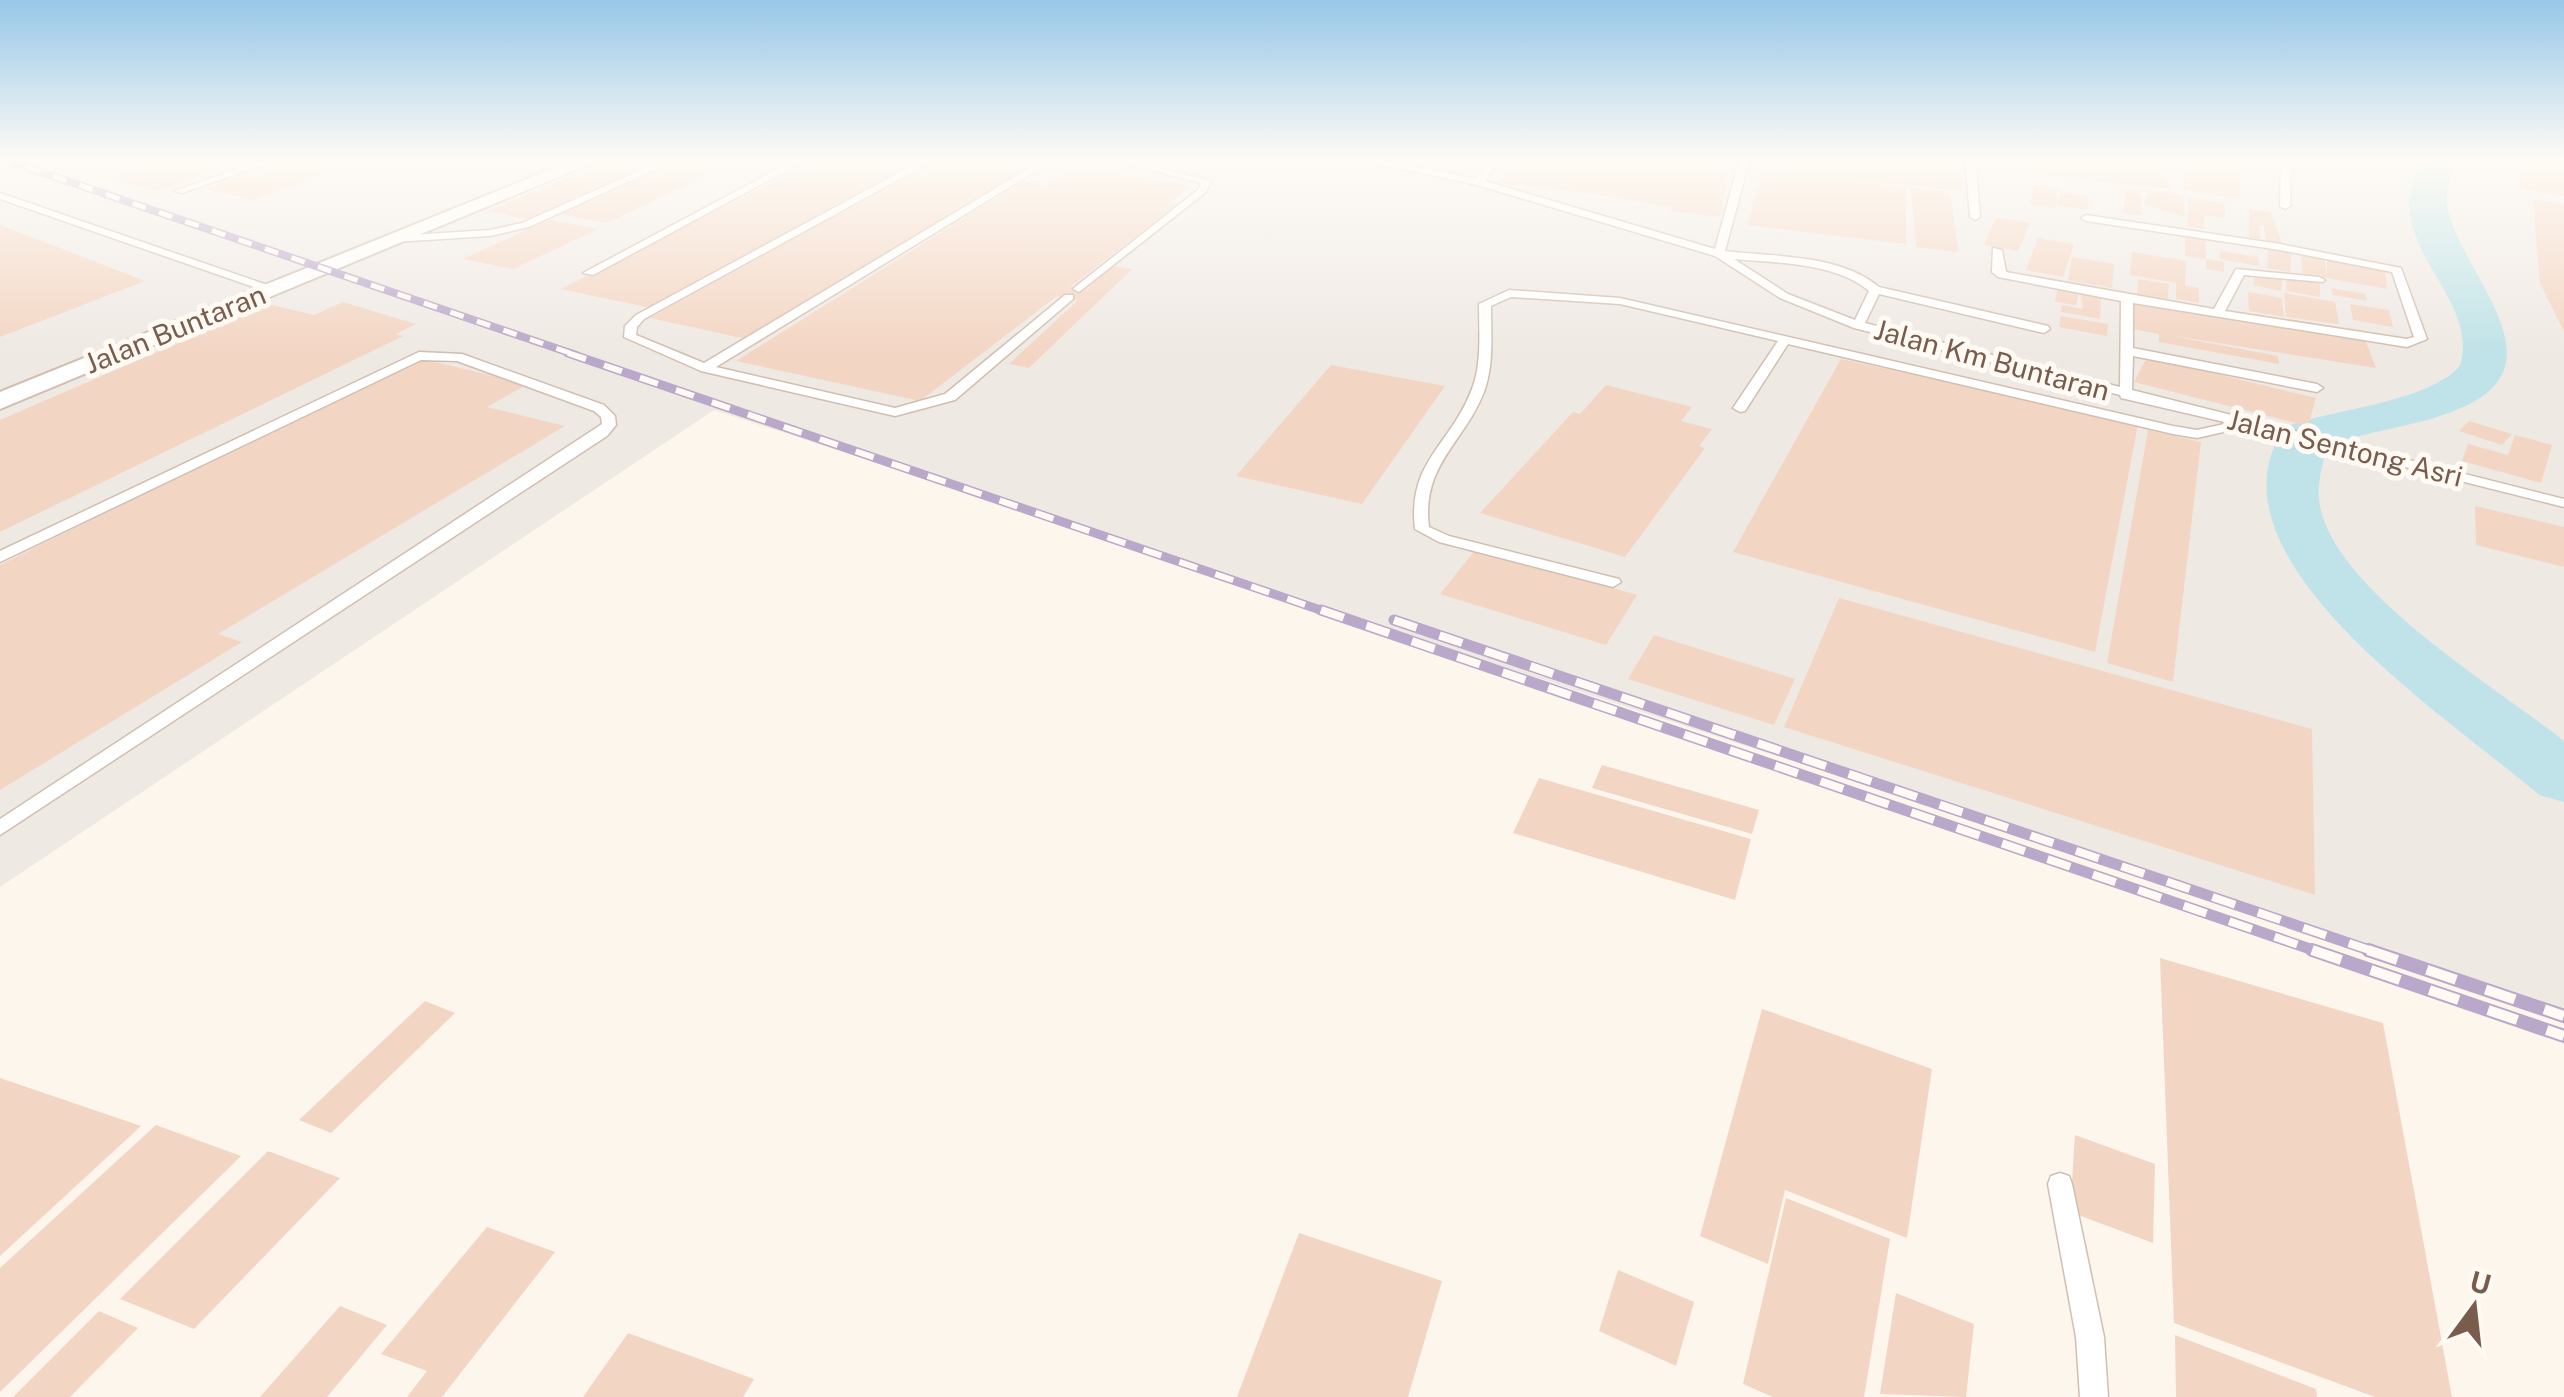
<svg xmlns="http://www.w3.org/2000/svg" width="2564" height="1397" viewBox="0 0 2564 1397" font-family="'Public Sans',sans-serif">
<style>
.industrial{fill:#efe9e4}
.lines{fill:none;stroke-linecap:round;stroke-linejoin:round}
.river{fill:#bfe3e8;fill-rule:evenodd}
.building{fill:#f3d5c3}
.service-casing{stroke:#d1beb0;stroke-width:3}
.minor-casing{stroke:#d1beb0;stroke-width:4}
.service{fill:#fff;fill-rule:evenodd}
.minor{fill:#fff;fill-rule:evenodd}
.rail-far3-casing{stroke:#b9a8c9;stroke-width:8}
.rail-far2-casing{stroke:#b9a8c9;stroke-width:9}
.rail-far1-casing{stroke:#b9a8c9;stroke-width:11}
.rail-casing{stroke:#b9a8c9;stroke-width:14}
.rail-far3{stroke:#fffaf3;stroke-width:5;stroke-dasharray:14;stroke-linecap:butt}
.rail-far2{stroke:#fffaf3;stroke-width:6;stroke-dasharray:19;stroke-linecap:butt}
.rail-far1{stroke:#fffaf3;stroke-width:8;stroke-dasharray:24;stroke-linecap:butt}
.rail{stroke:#fffaf3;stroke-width:10;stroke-dasharray:31;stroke-linecap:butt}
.labels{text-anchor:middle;stroke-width:10;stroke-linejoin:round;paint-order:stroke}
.far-street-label{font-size:28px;fill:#7a5c4d;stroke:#fffaf3}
</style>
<rect width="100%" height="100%" fill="#fdf6ec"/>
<path class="industrial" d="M0 158H2564V1012L714 410 0 887Z"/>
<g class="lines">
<path class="river" d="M2424 158H2458C2453 172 2445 187 2447 203 2453 264 2558 354 2475 401 2431 426 2374 428 2327 446 2323 464 2317 482 2319 500 2329 588 2498 688 2564 741V802L2539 795C2458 723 2195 558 2285 427 2335 408 2424 404 2460 366 2479 306 2401 255 2410 195 2412 182 2419 170 2424 158Z"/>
</g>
<g class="building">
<path d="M170 158H255V159L158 191 106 178Z"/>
<path d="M284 158H370L253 200 205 189Z"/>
<path d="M613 158H668L531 220 488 211Z"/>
<path d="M681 158H743L607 223 558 214Z"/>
<path d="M820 158H923L651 308 561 289Z"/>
<path d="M938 158H1035L1022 166 1030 167 751 340 650 318Z"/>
<path d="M1513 158H1630L1729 167 1720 217 1670 211 1672 207 1595 194 1499 183Z"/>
<path d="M1780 158H1957L1963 191 1823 177 1906 187V244L1748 225 1761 171 1778 173Z"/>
<path d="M1987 158H2174L2183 170 2161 169 2171 189 1988 170Z"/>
<path d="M2189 158H2243L2239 199 2183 190Z"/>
<path d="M2517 158H2564V196L2521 189Z"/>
<path d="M1074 167 1192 186 1168 204 1176 205 1070 287 1087 289 1112 266 1132 269 1029 368 1009 364 1078 300 1057 296 920 401 736 361 1023 181 1047 185Z"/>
<path d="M2034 185 2059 189 2055 208 2030 204Z"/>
<path d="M1911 188 1950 192 1958 252 1916 247Z"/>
<path d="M2126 189 2142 191 2141 215 2123 213Z"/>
<path d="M2147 190 2183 195 2185 217 2146 205Z"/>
<path d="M2060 192 2089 196 2088 210 2057 205Z"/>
<path d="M2189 198 2224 203 2225 218 2204 215V229L2187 226Z"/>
<path d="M2533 199 2564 204V332L2540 283Z"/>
<path d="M2249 209 2271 212 2282 244 2266 242 2264 226 2259 225 2260 239 2249 237Z"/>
<path d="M1996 218 2030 223 2018 251 1984 245Z"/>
<path d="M549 220 598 229 513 269 463 259Z"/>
<path d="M0 225 145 281 0 337Z"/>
<path d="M2185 233 2205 236 2206 259 2224 262V272L2206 269V259L2185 256Z"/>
<path d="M2038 238 2074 244 2063 277 2026 270Z"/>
<path d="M2268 246 2292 250 2290 272 2267 268Z"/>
<path d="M2220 251 2258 257 2259 266 2220 259Z"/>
<path d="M2132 252 2186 261 2185 286 2199 288V303L2176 299V283L2130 275Z"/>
<path d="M2300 252 2324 256 2327 278 2303 274Z"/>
<path d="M2072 257 2114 264 2112 288 2068 280Z"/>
<path d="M2327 258 2385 267 2387 289 2327 278Z"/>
<path d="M2257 271 2283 276 2281 291 2253 285Z"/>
<path d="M2287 276 2320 282V297L2286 291Z"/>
<path d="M2138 279 2169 284 2168 299 2137 294Z"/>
<path d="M2058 286 2079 290 2076 305 2055 302Z"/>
<path d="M2331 288 2365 294 2367 301 2333 295Z"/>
<path d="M2080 291 2101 295 2100 319 2061 312 2062 305 2083 309Z"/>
<path d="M2248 292 2282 298 2284 317 2249 311Z"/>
<path d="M2284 293 2335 302 2339 324 2286 317Z"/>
<path d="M343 302 416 324 396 334 403 336 0 532V420L269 304 314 315Z"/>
<path d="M2131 303 2365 339 2376 368 2167 335 2278 356 2279 364 2159 342V334L2133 329Z"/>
<path d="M2350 304 2389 310 2393 327 2353 320Z"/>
<path d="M2061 316 2108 324 2107 336 2059 327Z"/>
<path d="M2147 357 2316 398 2308 426 2134 382Z"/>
<path d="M418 358 528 384 487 407 565 426 218 634 242 642 0 790V565Z"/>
<path d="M1841 359 2138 424 2095 652 1733 552Z"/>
<path d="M1331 365 1445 386 1362 504 1236 476Z"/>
<path d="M1606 385 1692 407 1681 421 1712 429 1699 446 1705 448 1625 557 1480 513 1573 412 1580 414Z"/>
<path d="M2469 421 2512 434 2502 445 2459 431Z"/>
<path d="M2148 430 2201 442 2173 682 2107 663Z"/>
<path d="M2515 435 2552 445 2541 483 2462 461 2468 444 2508 455Z"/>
<path d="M2475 506 2564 527V567L2476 545Z"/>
<path d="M1477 548 1637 595 1606 645 1440 594Z"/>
<path d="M1839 598 2312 729 2315 895 1784 727Z"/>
<path d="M1654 635 1795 679 1774 725 1628 679Z"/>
<path d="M1602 765 1759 810 1752 834 1592 788Z"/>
<path d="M1539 778 1751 839 1735 900 1513 833Z"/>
<path d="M2160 958 2383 1023 2452 1397H2375L2174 1323Z"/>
<path d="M425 1001 455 1013 331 1133 299 1120Z"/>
<path d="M1762 1009 1932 1069 1907 1238 1785 1190 1768 1264 1700 1236Z"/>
<path d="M0 1078 141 1126 0 1256Z"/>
<path d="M156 1125 241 1156 0 1392V1268Z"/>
<path d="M2075 1135 2155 1164 2153 1243 2070 1212Z"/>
<path d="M268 1151 340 1178 194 1329 120 1299Z"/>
<path d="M1786 1198 1890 1239 1864 1397H1773L1743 1384Z"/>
<path d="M487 1227 555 1252 442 1397H407L427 1371 381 1354Z"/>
<path d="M1299 1233 1442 1281 1408 1397H1237Z"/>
<path d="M1618 1270 1694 1302 1676 1366 1599 1331Z"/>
<path d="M1896 1293 1974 1324 1966 1397 1880 1394Z"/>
<path d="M340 1306 387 1325 327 1397H260Z"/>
<path d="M99 1311 138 1328 70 1397H13Z"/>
<path d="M628 1333 754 1379 743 1397H583Z"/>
<path d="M2175 1335 2316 1389 2317 1397H2176Z"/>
</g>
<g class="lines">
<g class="service-casing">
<g id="service">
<path d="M269 158H283L182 193 174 191Z"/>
<path d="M668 158H680L529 227 490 236 394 242 389 239 394 236 490 230 522 223Z"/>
<path d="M798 158H810L593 275 583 273Z"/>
<path d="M926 158H938L644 319 637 327 636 335 704 363 1046 158H1057L716 367 895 408 945 394 1065 295H1073V299L955 400 895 416 701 371 624 337 625 326 636 315Z"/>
<path d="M1104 158H1120L1211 181 1206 192 1079 292 1073 289 1075 287 1199 189 1201 183Z"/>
<path d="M1351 158H1370L1476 179 1490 158H1500L1485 181 1715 249 1740 158H1750L1725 251C1774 257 1840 254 1879 287L2048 326 2050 329 2044 333 1879 294 1865 323 2120 387 2121 301 1998 277 1992 272 1993 248 2002 250 2006 272 2214 309 2236 269 2319 277 2325 280 2323 282 2244 275 2225 311 2407 339 2414 337 2392 272 2280 250 2086 221 2081 218 2086 215 2280 244 2401 268 2427 339 2407 347 2133 303V348L2317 384 2323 388 2317 392 2133 356 2132 390 2564 499V507L2245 427 2197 438 2173 434 1788 344 1745 411 1740 412 1733 408 1778 341 1620 304 1511 297 1491 306C1491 334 1494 365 1484 392 1464 443 1421 465 1429 527L1449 536 1619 579 1621 582 1613 587 1439 542 1415 529C1407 461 1451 445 1472 389 1482 363 1479 332 1479 304L1509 290 1620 298 2173 426 2197 430 2229 423 2121 398 2120 395 1854 328 1780 298 1715 256 1477 185ZM1734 259C1776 263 1835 262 1869 291L1855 320 1788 294Z"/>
<path d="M1965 158H1975L1980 217 1975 220 1970 217Z"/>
<path d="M2281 158H2291L2290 206 2285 209 2280 206Z"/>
<path d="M0 193 276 288 278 290 268 292 0 199Z"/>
<path d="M419 352 462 354 604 405 615 416 616 425 607 436 0 835V819L602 424 601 417 594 411 457 361 421 360 0 562V551Z"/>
<path d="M2060 1173 2069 1176 2072 1184 2104 1337 2108 1397H2080L2076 1337 2048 1184 2051 1176Z"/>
</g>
</g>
<g class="minor-casing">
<path id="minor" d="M579 158H604L0 409V392Z"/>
</g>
<use href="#service" class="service"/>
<use href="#minor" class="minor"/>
<g class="rail-far3-casing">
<path id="rail-far3" d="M0 158 576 355"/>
</g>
<g class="rail-far2-casing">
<path id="rail-far2" d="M568 353 1329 613"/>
</g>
<g class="rail-far1-casing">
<g id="rail-far1">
<path d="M1321 610 2319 952"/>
<path d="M1394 620 2375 952"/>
</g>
</g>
<g class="rail-casing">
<g id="rail">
<path d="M2312 950 2564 1036"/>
<path d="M2368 950 2564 1016"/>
</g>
</g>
<use href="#rail-far3" class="rail-far3"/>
<use href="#rail-far2" class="rail-far2"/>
<use href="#rail-far1" class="rail-far1"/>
<use href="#rail" class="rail"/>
</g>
<linearGradient id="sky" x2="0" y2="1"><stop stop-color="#97c7e8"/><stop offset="0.45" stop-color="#fefbf6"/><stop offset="1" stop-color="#fefbf6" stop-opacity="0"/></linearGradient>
<rect width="2564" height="353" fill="url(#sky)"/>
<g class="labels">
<g class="far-street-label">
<text transform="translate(175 329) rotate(-22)" y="10">Jalan Buntaran</text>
<text transform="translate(1992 360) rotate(15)" y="10">Jalan Km Buntaran</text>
<text transform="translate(2345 448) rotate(14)" y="10">Jalan Sentong Asri</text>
</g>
</g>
<g transform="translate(2474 1307) rotate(15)" stroke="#fffaf3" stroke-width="8" paint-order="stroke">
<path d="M0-8L18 38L0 25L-18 38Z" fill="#7a5c4d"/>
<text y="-15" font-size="28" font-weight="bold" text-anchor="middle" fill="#7a5c4d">U</text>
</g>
</svg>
